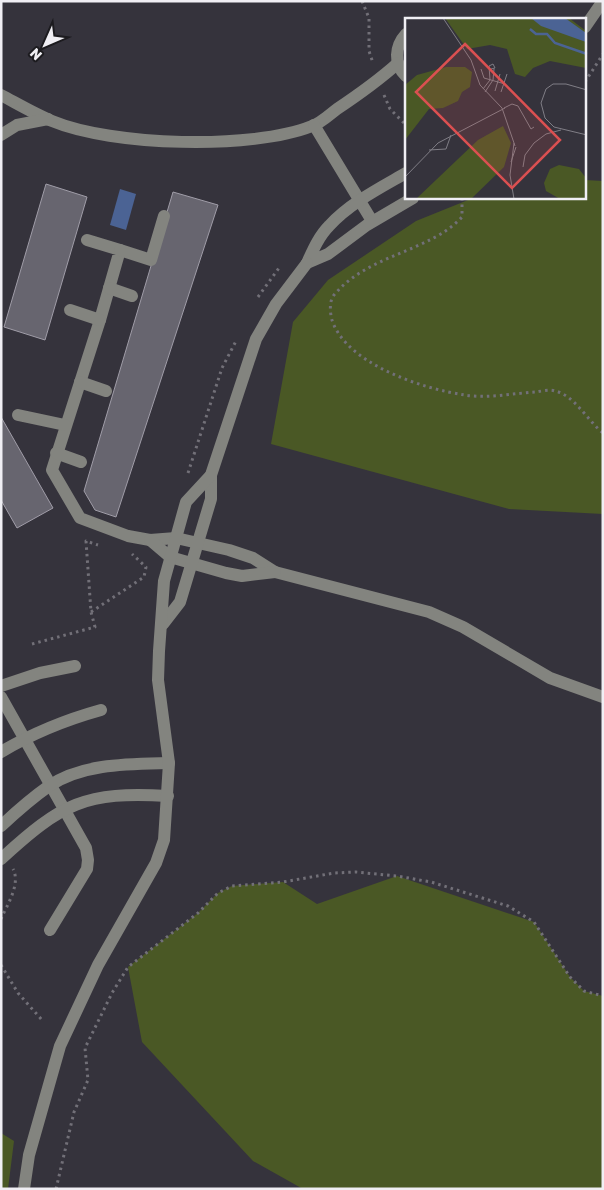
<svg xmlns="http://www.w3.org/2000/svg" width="604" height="1190" viewBox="0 0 604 1190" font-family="Rubik,sans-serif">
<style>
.green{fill:#4a5825}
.water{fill:#4b6394}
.building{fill:#67656f;stroke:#a09da8}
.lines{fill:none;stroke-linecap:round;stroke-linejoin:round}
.path{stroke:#727078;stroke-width:3;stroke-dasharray:2.5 4;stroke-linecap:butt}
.minor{stroke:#83847f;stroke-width:12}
.inset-river{fill:none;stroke:#4b6394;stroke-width:2.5}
.inset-road{fill:none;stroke:#807e86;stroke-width:1}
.view{fill:#db5051;fill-opacity:0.15;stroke:#db5051;stroke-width:2.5}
.inset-edge{fill:none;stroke:#f0eff4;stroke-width:2.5}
</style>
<rect width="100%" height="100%" fill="#35333c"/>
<g class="green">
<path d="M585 180 603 181V514L509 509 271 444 293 322 328 280 416 221 473 198H585Z"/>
<path d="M397 876 534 922 570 977 584 991 603 996V1189H303L253 1161 142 1042 128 967 198 913 218 893 232 886 283 882 317 904Z"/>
<path d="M1 1133 14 1141 8 1189H1Z"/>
</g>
<path class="water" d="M120 189 136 194 126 230 110 225Z"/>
<g class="building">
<path d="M46 184 87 197 45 340 4 327Z"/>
<path d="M173 192 218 205 116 517 95 510 84 491Z"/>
<path d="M1 417 53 508 17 528 1 500Z"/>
</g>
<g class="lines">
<g class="path">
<path d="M362 1 369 18V51L373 63"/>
<path d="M585 82 603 54"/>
<path d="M384 95 390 109 406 125"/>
<path d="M462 198V217C430 252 368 254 334 295 329 301 330 313 332 320 346 364 423 389 465 395 487 399 514 393 536 392 542 391 550 389 555 391 574 395 588 421 603 433"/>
<path d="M258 297 279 268"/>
<path d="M188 473 222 368 236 341"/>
<path d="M91 612 144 577 146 567 132 554"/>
<path d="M32 644 95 627 91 612 86 541 98 545"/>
<path d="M1 919C7 905 21 884 13 869"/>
<path d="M1 965 18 993 42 1020"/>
<path d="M56 1189 74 1112 88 1080 85 1048 112 993 128 967 198 913 218 893 232 886 283 882 334 873 356 872 397 876 431 882 508 906 534 922 570 977 584 991 603 996"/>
</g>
<g class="minor">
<path d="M585 27 603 1"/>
<path d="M406 34C395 46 393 64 406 76"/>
<path d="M1 95C18 104 35 114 52 121 112 146 252 150 312 126 321 123 329 115 337 109 358 95 379 80 398 63"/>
<path d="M314 125 372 221"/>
<path d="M1 135 17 125 48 119"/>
<path d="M406 173C380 188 350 203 329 226 319 236 313 250 307 263L328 254 367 225 413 198"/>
<path d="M87 240 120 250 100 320 52 470 80 518 128 536 150 540 176 538 229 550 253 558 275 572 429 612 463 627 550 678 603 697"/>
<path d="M120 250 151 260 164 216"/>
<path d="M109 288 132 296"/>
<path d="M70 310 100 320"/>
<path d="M80 382 106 391"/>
<path d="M18 415 65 425"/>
<path d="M56 453 81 462"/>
<path d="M150 540 170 557 226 573 242 576 275 572"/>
<path d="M163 624 180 602 211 499V475"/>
<path d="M1 686 40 673 75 666"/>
<path d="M1 697 86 848 88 860 87 869 50 930"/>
<path d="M1 752C33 733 65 720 101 710"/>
<path d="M1 826C16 812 32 798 49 786 83 763 130 764 169 763"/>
<path d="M1 859C62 803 85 791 168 796"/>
<path d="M24 1189 29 1155 60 1046 98 965 156 863 164 840 169 763 158 680 159 651 164 581 186 502 211 475 256 339 276 304 307 263"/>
</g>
</g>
<g transform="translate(405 18)">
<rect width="181" height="181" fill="#35333c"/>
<path d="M40 0H164L181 13V50L145 43 128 50 120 59 110 56 102 31 85 27 62 31ZM41 49H60L67 54 65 69 57 74 53 83 38 90 24 91 0 122V67L12 57ZM98 108 106 125 99 149 66 181H11L73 122ZM154 147 174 151 181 160V181H155L141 173 139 165 145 151Z" fill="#4a5825"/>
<path d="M126 0H160L181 15V24L136 8Z" fill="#4b6394"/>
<path class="inset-river" d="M125 11 131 16H142L150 25 182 36"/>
<path class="inset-road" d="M38 0 66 42 75 67 97 90 109 125M76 51 79 60 100 66M78 71 85 62 84 48 88 46 90 50 86 51M182 72 161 66H148L141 71 136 85 140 100 149 109 182 117M90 73 95 56M80 74 88 62 89 51M96 74 102 56M99 90 107 86 113 88 126 111 129 109M24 132 41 131 46 117M106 144 111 129M118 149 120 137 129 125 141 116 156 112M0 159 33 125 100 90M109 181 105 157 109 125 110 128"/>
<path class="view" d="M60 26 155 122 107 170 11 74Z"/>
<rect width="181" height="181" class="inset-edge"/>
</g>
<rect width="604" height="1190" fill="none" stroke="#f0eff4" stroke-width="5"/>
<g transform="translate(45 45) rotate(225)" stroke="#1c1b1f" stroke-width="4" paint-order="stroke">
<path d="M0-4L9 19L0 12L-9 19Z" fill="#f0eff4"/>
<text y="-8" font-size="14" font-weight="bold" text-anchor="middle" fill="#f0eff4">N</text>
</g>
</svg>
